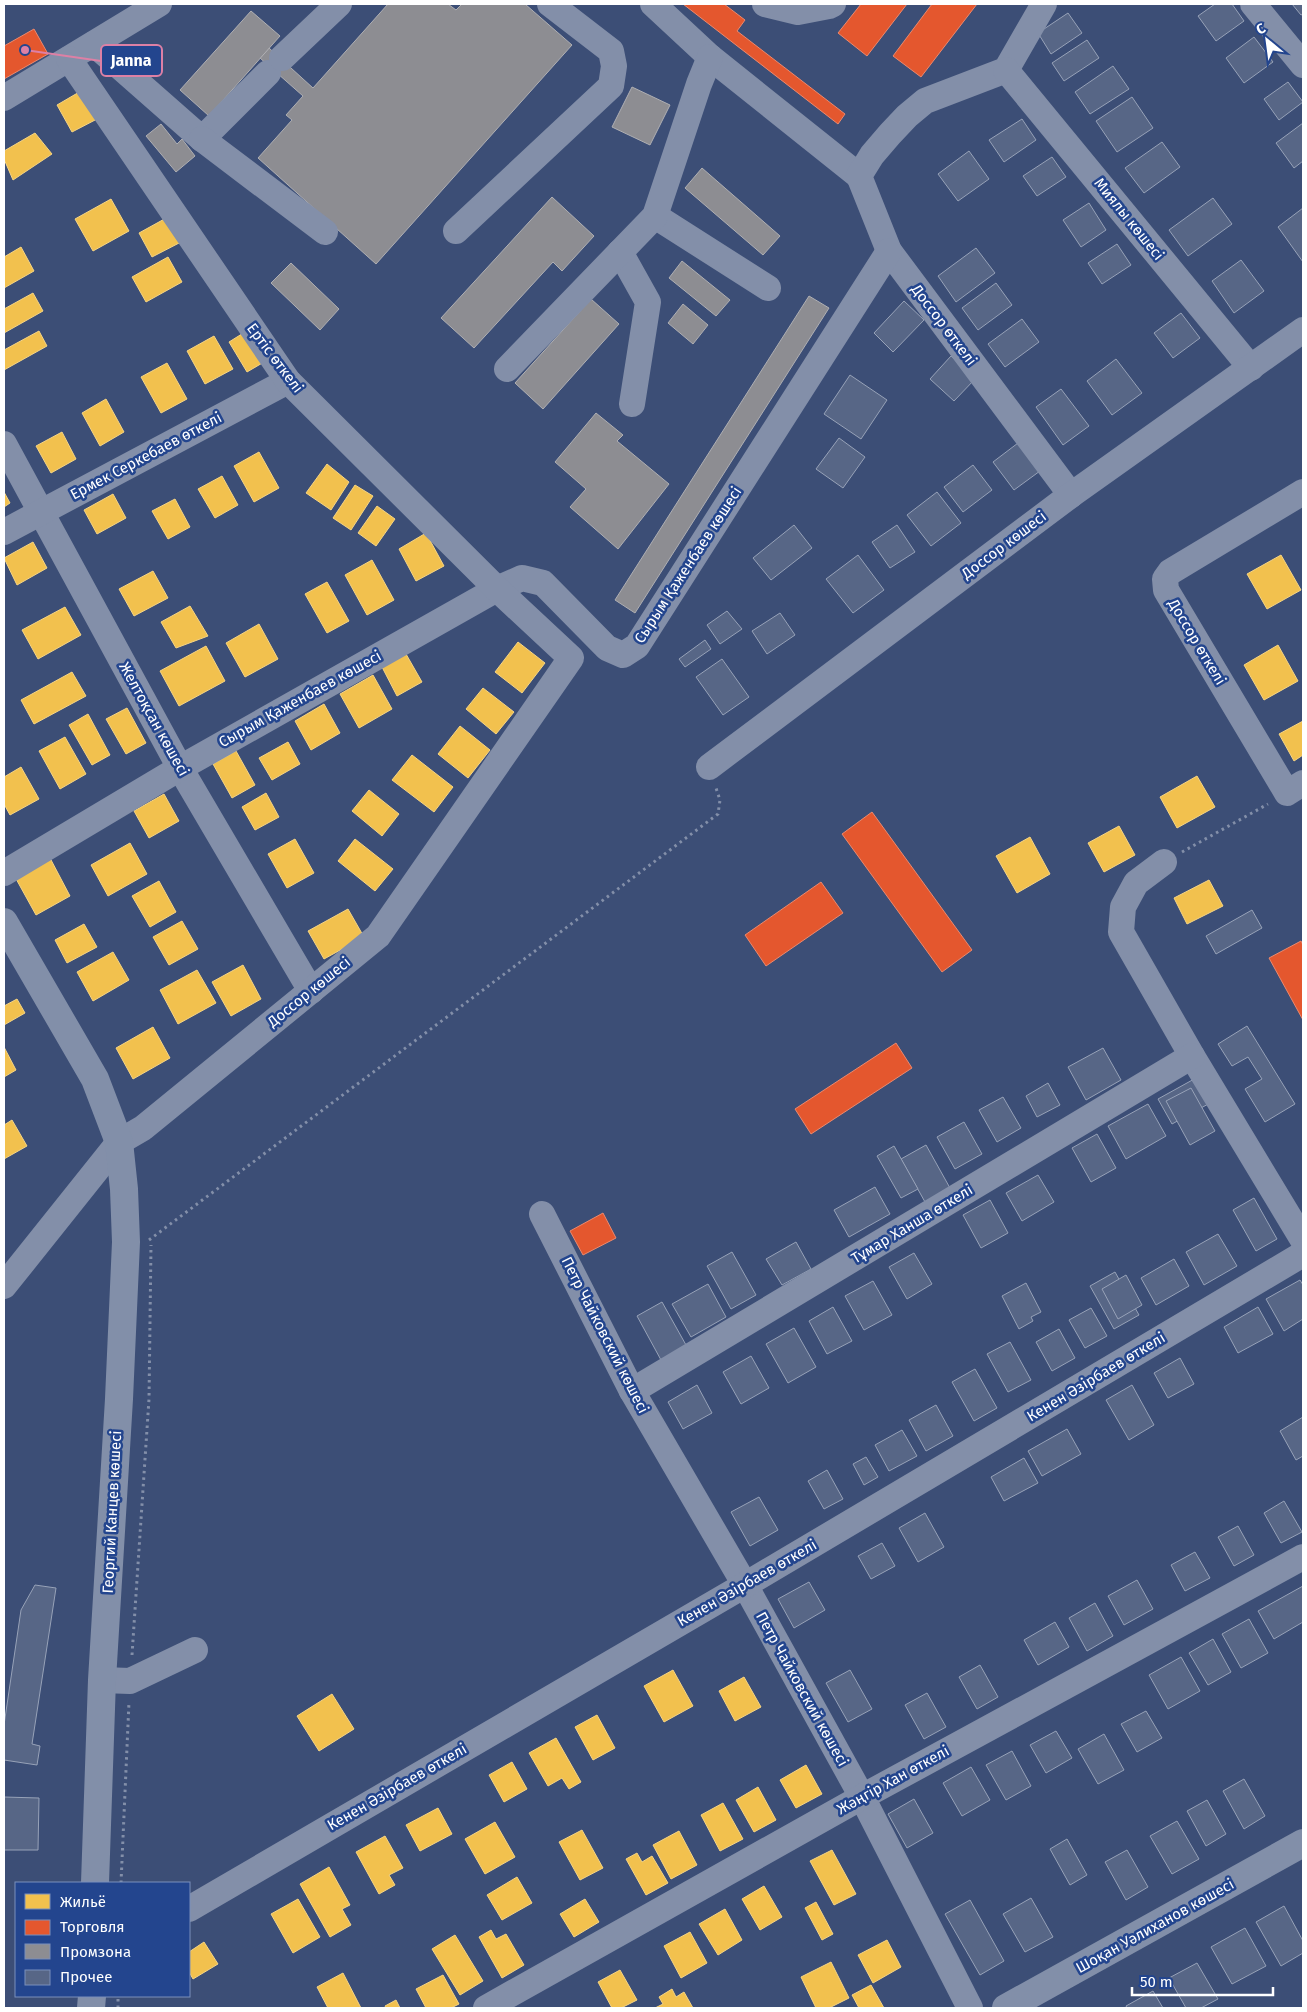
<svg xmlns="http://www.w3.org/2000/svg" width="1307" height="2012" viewBox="0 0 1307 2012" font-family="'Fira Sans',sans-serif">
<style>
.homes{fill:#f2c14e;stroke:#f6d483}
.shops{fill:#e4572e;stroke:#ec896d}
.industry{fill:#8d8d92;stroke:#afafb3}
.building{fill:#576686;stroke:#97a2b8}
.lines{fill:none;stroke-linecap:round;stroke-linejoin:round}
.path{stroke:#838fa9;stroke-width:3;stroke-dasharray:2.5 4;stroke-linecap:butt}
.minor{stroke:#838fa9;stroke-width:26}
.major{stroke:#828fa9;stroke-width:28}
.labels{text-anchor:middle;stroke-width:5;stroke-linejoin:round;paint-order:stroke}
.street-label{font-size:15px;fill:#fff;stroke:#23458e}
.leader{fill:none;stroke:#dd80a5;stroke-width:2}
.callout-dot{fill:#dd80a5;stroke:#23458e;stroke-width:2}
.callout{fill:#23458e;stroke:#dd80a5;stroke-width:2}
.callout-label{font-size:16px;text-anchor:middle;font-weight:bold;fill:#fff}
</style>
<rect width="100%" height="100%" fill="#3c4e76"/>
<g class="homes">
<path d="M81 91 97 119 72 132 57 105Z"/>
<path d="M35 133 52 154 13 180 4 159V151Z"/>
<path d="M111 199 129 231 93 251 75 219Z"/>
<path d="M168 217 181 242 152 257 139 233Z"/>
<path d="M21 247 34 271 4 288V257Z"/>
<path d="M168 257 182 282 146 302 132 277Z"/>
<path d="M33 293 43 311 4 333V309Z"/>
<path d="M39 331 47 346 4 370V350Z"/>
<path d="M245 332 264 362 247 372 229 342Z"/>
<path d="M214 336 233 369 205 384 187 351Z"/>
<path d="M167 363 187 399 161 413 141 377Z"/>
<path d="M106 399 124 432 100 446 82 413Z"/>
<path d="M62 432 76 459 51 473 36 446Z"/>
<path d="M259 452 279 488 254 502 234 466Z"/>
<path d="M327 464 349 482 331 510 306 493Z"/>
<path d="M222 476 238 505 215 518 198 489Z"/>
<path d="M355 485 373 496 351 530 333 518Z"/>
<path d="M4 492 10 503 4 507Z"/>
<path d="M113 494 126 518 97 534 84 510Z"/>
<path d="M175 499 190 527 168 539 152 511Z"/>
<path d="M377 506 395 519 376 546 358 533Z"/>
<path d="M426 533 444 566 416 581 399 549Z"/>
<path d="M33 542 47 568 17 585 4 558Z"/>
<path d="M1281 555 1301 590 1267 609 1247 574Z"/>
<path d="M372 560 394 600 367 615 345 575Z"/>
<path d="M153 571 168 598 134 616 119 589Z"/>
<path d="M327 582 349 621 327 633 305 594Z"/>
<path d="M190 606 208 636 176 648 161 622Z"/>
<path d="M65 607 81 635 38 659 22 630Z"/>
<path d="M259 624 278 659 245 677 226 643Z"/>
<path d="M518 642 545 663 522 693 495 672Z"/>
<path d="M1278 645 1298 681 1264 700 1244 665Z"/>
<path d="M206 646 225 681 179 706 160 671Z"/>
<path d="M406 654 422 682 397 696 382 667Z"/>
<path d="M72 672 86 696 34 724 21 700Z"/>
<path d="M373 675 392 709 359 728 340 694Z"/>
<path d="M483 688 514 712 496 734 466 709Z"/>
<path d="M324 704 340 733 311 750 295 721Z"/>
<path d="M127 708 146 743 126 754 106 719Z"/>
<path d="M88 714 110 755 92 765 69 725Z"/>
<path d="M1303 721V755L1294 761 1279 734Z"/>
<path d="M460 726 490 750 468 778 438 754Z"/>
<path d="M65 737 86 774 60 789 39 751Z"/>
<path d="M288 742 300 764 272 780 259 758Z"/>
<path d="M236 751 255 785 232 798 213 764Z"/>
<path d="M412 755 453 787 434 812 392 780Z"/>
<path d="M21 767 39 799 10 815 4 804V777Z"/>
<path d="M1197 776 1215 807 1177 828 1160 797Z"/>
<path d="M369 790 399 814 382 836 352 811Z"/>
<path d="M266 793 279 817 255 830 242 807Z"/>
<path d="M164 794 179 821 149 838 134 811Z"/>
<path d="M1119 826 1135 855 1104 872 1088 843Z"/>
<path d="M1030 837 1050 874 1017 893 996 856Z"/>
<path d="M295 839 314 873 287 888 268 854Z"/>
<path d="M355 839 393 869 375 891 338 861Z"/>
<path d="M130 843 147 874 108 896 91 865Z"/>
<path d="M50 858 70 896 36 915 15 877Z"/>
<path d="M1209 880 1223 906 1187 924 1174 898Z"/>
<path d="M159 881 176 912 150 927 132 896Z"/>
<path d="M348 909 364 937 324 959 308 931Z"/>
<path d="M182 921 198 949 169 965 153 937Z"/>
<path d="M84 924 97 947 67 963 55 940Z"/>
<path d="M113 952 129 980 93 1001 77 972Z"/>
<path d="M243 965 261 999 231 1016 212 982Z"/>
<path d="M197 970 216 1003 178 1024 160 990Z"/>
<path d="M17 999 25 1013 4 1025V1006Z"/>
<path d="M153 1027 170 1058 133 1079 116 1048Z"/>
<path d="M4 1047 16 1070 4 1077Z"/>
<path d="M12 1120 27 1146 4 1159V1125Z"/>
<path d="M673 1670 693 1706 664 1722 644 1686Z"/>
<path d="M744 1677 761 1707 735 1721 719 1691Z"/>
<path d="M332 1694 354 1729 319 1751 297 1716Z"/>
<path d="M597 1715 615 1748 593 1760 575 1727Z"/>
<path d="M556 1738 581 1782 569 1789 562 1778 548 1786 529 1753Z"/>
<path d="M512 1762 527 1789 504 1802 489 1775Z"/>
<path d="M806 1765 822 1794 796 1808 780 1780Z"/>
<path d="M758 1787 776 1820 754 1832 736 1800Z"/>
<path d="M723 1803 743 1839 720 1851 701 1815Z"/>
<path d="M438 1808 452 1834 420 1851 406 1825Z"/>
<path d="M495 1822 515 1857 485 1874 465 1839Z"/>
<path d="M582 1830 603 1868 580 1880 559 1842Z"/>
<path d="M679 1831 697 1865 671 1879 653 1845Z"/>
<path d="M385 1836 403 1868 389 1875 395 1885 379 1894 356 1852Z"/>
<path d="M832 1850 856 1894 834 1905 810 1861Z"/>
<path d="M637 1853 642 1862 652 1856 668 1883 646 1895 626 1859Z"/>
<path d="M329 1867 350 1905 342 1909 351 1925 330 1937 300 1884Z"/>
<path d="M517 1877 532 1903 502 1920 487 1895Z"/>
<path d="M764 1886 782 1917 760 1930 742 1899Z"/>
<path d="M298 1899 320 1937 293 1953 271 1914Z"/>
<path d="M585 1899 599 1922 574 1937 560 1914Z"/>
<path d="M816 1902 833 1934 822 1940 805 1908Z"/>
<path d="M725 1909 742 1940 718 1955 699 1924Z"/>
<path d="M491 1930 496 1939 506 1934 524 1965 502 1978 479 1937Z"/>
<path d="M690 1932 707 1963 681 1978 664 1946Z"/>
<path d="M455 1935 483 1981 460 1995 432 1949Z"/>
<path d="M887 1940 901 1967 873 1983 858 1955Z"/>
<path d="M204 1942 218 1964 193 1979 189 1972V1952Z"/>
<path d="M831 1962 849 1998 829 2008H816L801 1977Z"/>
<path d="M620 1970 637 2000 621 2008H612L598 1982Z"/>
<path d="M343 1973 361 2008H328L317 1987Z"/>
<path d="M443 1975 459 2004 451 2008H426L416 1989Z"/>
<path d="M871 1985 884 2008H859L852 1995Z"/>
<path d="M672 1989 676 1997 684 1992 693 2008H655L663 2004 659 1997Z"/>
<path d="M396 2000 400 2008H386L385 2006Z"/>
</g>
<g class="shops">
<path d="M683 4H724L745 20 737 31 845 114 838 124Z"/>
<path d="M861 4H907L867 56 838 33Z"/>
<path d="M932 4H977L921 77 893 56Z"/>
<path d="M34 29 48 54 4 79V46Z"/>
<path d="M872 812 972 950 942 972 842 834Z"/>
<path d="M821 882 843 913 766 966 745 935Z"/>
<path d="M1301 941 1303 945V1020L1269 958Z"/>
<path d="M896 1043 912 1068 811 1134 795 1109Z"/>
<path d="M603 1213 616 1238 583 1255 570 1231Z"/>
</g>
<g class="industry">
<path d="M388 4H448L456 10 462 4H525L572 45 376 264 258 158 292 120 286 115 303 96 260 58 269 48 313 88Z"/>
<path d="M251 11 280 36 209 116 180 90Z"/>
<path d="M632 87 670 105 650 145 612 127Z"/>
<path d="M161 124 177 144 182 139 195 156 176 172 146 136Z"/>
<path d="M702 168 780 236 763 255 685 188Z"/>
<path d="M552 197 594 236 562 271 553 262 474 348 441 318Z"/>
<path d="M682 261 730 300 716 316 669 278Z"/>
<path d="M291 263 339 309 320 330 271 283Z"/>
<path d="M809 296 829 308 635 613 615 600Z"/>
<path d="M591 299 619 324 543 409 515 383Z"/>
<path d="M683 304 708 325 693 344 668 323Z"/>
<path d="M596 413 623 435 617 441 669 484 618 549 570 507 586 489 555 462Z"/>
</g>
<g class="building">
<path d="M1215 4H1232L1244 21 1216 41 1198 16Z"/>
<path d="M1292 4H1303V14L1301 15Z"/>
<path d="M1068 13 1082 33 1051 54 1038 33Z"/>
<path d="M1254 37 1273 62 1244 83 1226 58Z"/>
<path d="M1087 40 1099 58 1064 81 1052 63Z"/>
<path d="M1113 66 1129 89 1090 114 1075 92Z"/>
<path d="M1288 82 1303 102 1279 120 1264 99Z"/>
<path d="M1132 97 1153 128 1117 152 1096 121Z"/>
<path d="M1022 119 1036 140 1004 162 989 140Z"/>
<path d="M1303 123V161L1294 168 1276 143Z"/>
<path d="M1162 142 1180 167 1144 193 1125 168Z"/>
<path d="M969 151 989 179 958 201 938 174Z"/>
<path d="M1052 157 1066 177 1037 196 1023 176Z"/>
<path d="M1213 198 1232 224 1188 256 1169 230Z"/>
<path d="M1089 203 1106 230 1081 247 1063 220Z"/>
<path d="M1303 208V262L1278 227Z"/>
<path d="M1117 244 1131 265 1102 284 1088 263Z"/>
<path d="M976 248 995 273 956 302 938 276Z"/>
<path d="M1241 260 1264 291 1234 313 1212 281Z"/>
<path d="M996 283 1012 305 978 330 962 308Z"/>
<path d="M904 301 924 320 893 352 874 333Z"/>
<path d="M1181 313 1200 338 1173 358 1154 333Z"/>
<path d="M1022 319 1039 342 1005 367 988 344Z"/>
<path d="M951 356 975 379 954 401 930 379Z"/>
<path d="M1116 359 1142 393 1112 415 1087 381Z"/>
<path d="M850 375 887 400 861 439 824 414Z"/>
<path d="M1061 389 1089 426 1063 445 1036 407Z"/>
<path d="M839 438 865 457 843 488 816 469Z"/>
<path d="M1018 443 1040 471 1014 490 993 462Z"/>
<path d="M973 465 992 490 963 512 944 487Z"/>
<path d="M937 492 961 523 931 546 907 515Z"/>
<path d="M794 525 812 548 771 580 753 558Z"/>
<path d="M897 525 915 552 890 568 872 542Z"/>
<path d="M858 555 884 590 853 613 826 579Z"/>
<path d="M727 611 742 629 720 644 707 625Z"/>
<path d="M780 613 795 635 767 654 752 631Z"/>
<path d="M705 640 711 649 685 667 679 659Z"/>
<path d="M722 659 749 697 723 715 696 677Z"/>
<path d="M1252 910 1262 928 1216 954 1206 936Z"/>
<path d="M1247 1026 1295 1104 1265 1122 1245 1089 1262 1079 1248 1057 1232 1066 1218 1044Z"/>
<path d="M1103 1048 1121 1080 1086 1100 1068 1067Z"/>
<path d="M1196 1078 1210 1103 1172 1124 1158 1099Z"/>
<path d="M1048 1083 1060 1105 1037 1117 1026 1096Z"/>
<path d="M1191 1088 1215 1131 1190 1145 1166 1101Z"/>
<path d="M1003 1097 1021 1128 997 1142 979 1110Z"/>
<path d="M1148 1104 1166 1136 1126 1159 1108 1126Z"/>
<path d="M964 1122 982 1154 955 1169 937 1137Z"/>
<path d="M1097 1134 1116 1168 1091 1182 1072 1148Z"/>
<path d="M926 1145 950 1188 925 1202 901 1159Z"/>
<path d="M894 1146 918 1189 901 1198 877 1156Z"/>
<path d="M1038 1175 1054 1202 1022 1221 1006 1193Z"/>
<path d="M875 1187 890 1214 849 1237 834 1210Z"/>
<path d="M1254 1198 1277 1239 1256 1251 1233 1210Z"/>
<path d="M990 1200 1008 1233 981 1248 963 1215Z"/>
<path d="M1218 1234 1237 1266 1204 1285 1186 1252Z"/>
<path d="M796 1242 811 1269 782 1285 766 1259Z"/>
<path d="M732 1252 756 1295 731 1309 707 1266Z"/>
<path d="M914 1253 932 1284 907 1299 889 1267Z"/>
<path d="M1174 1259 1189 1286 1156 1305 1141 1278Z"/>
<path d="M1115 1272 1139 1315 1114 1329 1090 1286Z"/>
<path d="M1126 1275 1142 1305 1118 1319 1102 1289Z"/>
<path d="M1300 1280 1303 1285V1319L1284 1331 1266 1299Z"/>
<path d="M873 1281 892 1315 864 1330 845 1296Z"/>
<path d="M1026 1283 1041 1312 1031 1317 1033 1321 1019 1329 1002 1296Z"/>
<path d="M708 1284 726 1317 691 1337 672 1304Z"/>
<path d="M662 1302 686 1345 661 1360 637 1316Z"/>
<path d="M833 1307 852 1341 827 1354 809 1321Z"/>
<path d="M1258 1307 1273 1334 1238 1353 1224 1327Z"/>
<path d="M1091 1308 1107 1336 1085 1348 1069 1320Z"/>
<path d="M794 1328 816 1367 788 1383 766 1344Z"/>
<path d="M1059 1329 1075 1358 1052 1371 1036 1342Z"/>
<path d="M1010 1342 1031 1380 1008 1392 987 1354Z"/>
<path d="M751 1356 769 1388 741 1404 723 1372Z"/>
<path d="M1180 1358 1194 1384 1168 1398 1154 1373Z"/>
<path d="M975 1369 997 1408 974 1421 952 1382Z"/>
<path d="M697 1385 712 1413 683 1429 668 1402Z"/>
<path d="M1132 1385 1154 1425 1129 1440 1106 1400Z"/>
<path d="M936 1405 953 1436 926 1451 909 1420Z"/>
<path d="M1303 1417V1456L1296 1460 1280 1431Z"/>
<path d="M1067 1429 1081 1454 1042 1476 1028 1451Z"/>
<path d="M902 1430 917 1456 889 1471 875 1445Z"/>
<path d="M866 1457 878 1477 864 1485 853 1464Z"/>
<path d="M1024 1458 1038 1483 1004 1501 991 1477Z"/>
<path d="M827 1470 843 1499 824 1509 808 1481Z"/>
<path d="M759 1497 778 1530 750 1546 731 1512Z"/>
<path d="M1284 1501 1302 1532 1281 1543 1264 1513Z"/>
<path d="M925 1513 944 1547 918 1562 899 1528Z"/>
<path d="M1238 1526 1254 1555 1234 1566 1218 1537Z"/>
<path d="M882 1543 895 1566 871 1579 858 1556Z"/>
<path d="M1195 1552 1210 1578 1185 1591 1171 1565Z"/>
<path d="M1137 1580 1153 1609 1124 1625 1108 1596Z"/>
<path d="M809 1582 825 1610 794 1628 778 1599Z"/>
<path d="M35 1585 56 1588 32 1744 40 1746 37 1765 4 1760V1725L21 1610Z"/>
<path d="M1303 1586V1622L1274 1639 1258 1611Z"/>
<path d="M1095 1603 1113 1636 1087 1651 1069 1618Z"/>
<path d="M1249 1619 1268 1653 1241 1668 1222 1634Z"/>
<path d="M1055 1622 1069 1647 1038 1665 1024 1640Z"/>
<path d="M1213 1639 1231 1672 1208 1685 1189 1653Z"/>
<path d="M1181 1657 1200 1691 1168 1709 1149 1675Z"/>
<path d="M980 1665 998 1697 977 1709 959 1677Z"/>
<path d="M850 1670 872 1709 848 1722 826 1683Z"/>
<path d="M927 1693 946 1727 924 1739 905 1705Z"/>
<path d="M1146 1711 1162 1738 1137 1752 1121 1724Z"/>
<path d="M1056 1731 1072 1758 1046 1773 1030 1745Z"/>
<path d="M1104 1734 1124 1770 1098 1784 1078 1749Z"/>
<path d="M1012 1751 1031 1786 1006 1800 986 1765Z"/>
<path d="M971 1767 990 1800 962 1816 943 1783Z"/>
<path d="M1244 1779 1265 1816 1244 1829 1223 1791Z"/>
<path d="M4 1797 39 1798 38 1850H4Z"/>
<path d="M914 1799 933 1833 907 1848 888 1814Z"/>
<path d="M1207 1800 1226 1834 1206 1846 1187 1811Z"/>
<path d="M1177 1821 1199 1859 1172 1874 1150 1836Z"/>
<path d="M1067 1839 1087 1875 1070 1885 1050 1849Z"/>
<path d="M1127 1850 1148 1887 1126 1900 1105 1862Z"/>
<path d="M1031 1898 1053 1937 1025 1952 1003 1914Z"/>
<path d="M970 1900 1004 1961 980 1975 945 1914Z"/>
<path d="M1284 1906 1303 1941V1953L1281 1966 1256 1922Z"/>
<path d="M1245 1928 1266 1966 1232 1984 1211 1947Z"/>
<path d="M1197 1963 1218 1999 1201 2008H1186L1169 1978Z"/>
<path d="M1153 1991 1163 2008H1127L1126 2006Z"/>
</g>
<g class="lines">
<g class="path">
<path d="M1182 852 1268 804"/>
<path d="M149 1240 718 814 720 800 716 788"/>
<path d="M132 1655 149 1399 151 1245"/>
<path d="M121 1883 129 1702"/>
<path d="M118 2008V1996"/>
</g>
<g class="minor">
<path d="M653 4 710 57 859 176"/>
<path d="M765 4 798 12 829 6 833 4"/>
<path d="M1044 4 1006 70 925 101 907 116 890 134 872 155 859 176 889 251 1071 495"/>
<path d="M1253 4 1303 65"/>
<path d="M94 44 202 139 268 73"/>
<path d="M282 58 339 4"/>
<path d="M1006 70 1251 368"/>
<path d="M4 98 159 4"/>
<path d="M202 139 325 232"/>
<path d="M655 216 768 288"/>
<path d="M456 231 611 86 614 66 611 51 550 4"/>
<path d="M620 252 648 302 632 404"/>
<path d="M507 369 655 216 699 84 710 57"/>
<path d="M4 444 180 768 311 991"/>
<path d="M1303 492 1170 572 1165 579 1166 590 1287 793 1303 783"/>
<path d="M4 532 288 381"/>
<path d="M709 767 1071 495 1303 330"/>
<path d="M1164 862 1136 883 1123 907 1121 932 1192 1056 1303 1240"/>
<path d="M4 873 180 768 497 589 522 578 543 583 607 648 623 655 637 646 889 251"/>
<path d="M542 1214 632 1391 745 1585 862 1797 970 2008"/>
<path d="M4 1286 119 1142 143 1128 378 936 571 658 497 589 288 381 69 59"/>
<path d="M632 1391 1192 1056"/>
<path d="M102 1680 130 1681 195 1650"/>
<path d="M189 1909 745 1585 1303 1254"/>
<path d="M486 2008 862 1797 1303 1557"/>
</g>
<g class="major">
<path d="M4 922 95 1079 119 1142 124 1189 126 1242 119 1399 102 1680 95 1883"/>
<path d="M91 2008 92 1996"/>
<path d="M1006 2008 1303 1843"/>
</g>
</g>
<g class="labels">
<g class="street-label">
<text transform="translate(1129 219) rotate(51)" y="5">Миялы көшесі</text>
<text transform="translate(944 325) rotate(53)" y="5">Доссор өткелі</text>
<text transform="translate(275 358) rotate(53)" y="5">Ертіс өткелі</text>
<text transform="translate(146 456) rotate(-28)" y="5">Ермек Серкебаев өткелі</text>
<text transform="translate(1004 545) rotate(-37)" y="5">Доссор көшесі</text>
<text transform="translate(688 565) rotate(-57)" y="5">Сырым Қаженбаев көшесі</text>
<text transform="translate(1197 642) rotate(59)" y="5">Доссор өткелі</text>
<text transform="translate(300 699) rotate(-29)" y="5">Сырым Қаженбаев көшесі</text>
<text transform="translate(154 719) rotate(61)" y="5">Желтоқсан көшесі</text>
<text transform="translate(309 992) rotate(-39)" y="5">Доссор көшесі</text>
<text transform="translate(912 1224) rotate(-31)" y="5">Тұмар Ханша өткелі</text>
<text transform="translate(605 1335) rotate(63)" y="5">Петр Чайковский көшесі</text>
<text transform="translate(1096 1377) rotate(-31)" y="5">Кенен Әзірбаев өткелі</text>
<text transform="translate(112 1512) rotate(-87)" y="5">Георгий Канцев көшесі</text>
<text transform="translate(747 1583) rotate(-30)" y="5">Кенен Әзірбаев өткелі</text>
<text transform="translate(802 1689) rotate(61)" y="5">Петр Чайковский көшесі</text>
<text transform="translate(893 1780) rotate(-29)" y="5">Жәңгір Хан өткелі</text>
<text transform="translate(397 1787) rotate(-30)" y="5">Кенен Әзірбаев өткелі</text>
<text transform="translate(1155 1926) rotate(-29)" y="5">Шоқан Уәлиханов көшесі</text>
</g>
</g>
<path class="leader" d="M25 50L101 61"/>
<circle class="callout-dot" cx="25" cy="50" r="5"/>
<rect class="callout" x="101" y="45" width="61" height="31" rx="5"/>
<g class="callout-label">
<text x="131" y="66">Janna</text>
</g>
<rect width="1307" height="2012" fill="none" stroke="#ffffff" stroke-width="10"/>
<rect x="15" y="1882" width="175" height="115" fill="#23458e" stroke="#7b8fbb"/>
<rect x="25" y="1894" width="25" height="15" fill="#f2c14e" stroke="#7b8fbb"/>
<text x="60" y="1907" font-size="15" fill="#ffffff">Жильё</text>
<rect x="25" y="1920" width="25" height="15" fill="#e4572e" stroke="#7b8fbb"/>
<text x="60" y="1932" font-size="15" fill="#ffffff">Торговля</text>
<rect x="25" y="1944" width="25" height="15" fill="#8d8d92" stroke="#7b8fbb"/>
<text x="60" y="1957" font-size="15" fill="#ffffff">Промзона</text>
<rect x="25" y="1970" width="25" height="15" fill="#576686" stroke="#7b8fbb"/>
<text x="60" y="1982" font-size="15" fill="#ffffff">Прочее</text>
<g transform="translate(1267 40) rotate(331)" stroke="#23458e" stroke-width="4" paint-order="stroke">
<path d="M0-4L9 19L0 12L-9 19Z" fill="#ffffff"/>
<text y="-8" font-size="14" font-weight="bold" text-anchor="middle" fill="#ffffff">С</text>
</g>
<path d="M1132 1987v8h141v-8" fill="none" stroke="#ffffff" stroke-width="2.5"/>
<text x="1140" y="1987" font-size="15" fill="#ffffff" stroke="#23458e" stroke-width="4" paint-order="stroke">50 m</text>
</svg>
